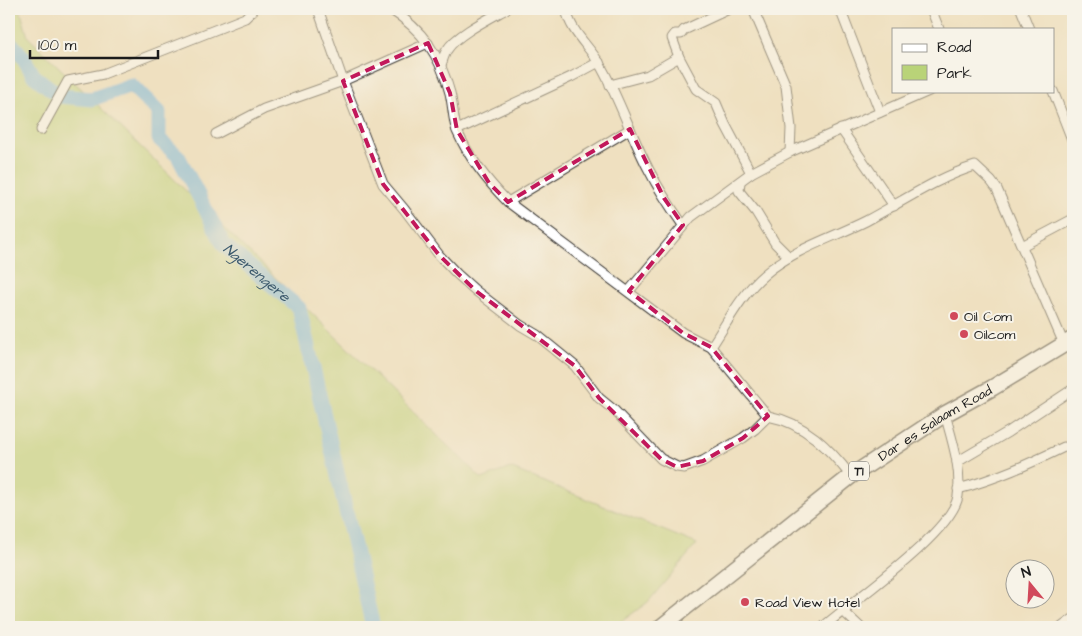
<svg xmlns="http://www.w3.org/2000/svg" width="1082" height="636" viewBox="0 0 1082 636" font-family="'Architects Daughter',sans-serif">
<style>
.green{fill:#b9d378;stroke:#6a784a}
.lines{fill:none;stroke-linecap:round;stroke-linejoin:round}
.stream{stroke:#6db4e4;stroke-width:2.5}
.river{stroke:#6db4e4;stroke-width:15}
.minor-casing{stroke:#3c3935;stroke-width:11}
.trunk-casing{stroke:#3c3935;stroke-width:18}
.minor{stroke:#fff;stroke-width:9}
.trunk{stroke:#fff;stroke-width:15}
.marked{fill:none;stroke:#c2185b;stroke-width:4;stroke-dasharray:10 6;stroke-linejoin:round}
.poi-dot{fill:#d1495b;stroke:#f7f3e8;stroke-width:2}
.labels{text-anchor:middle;stroke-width:4;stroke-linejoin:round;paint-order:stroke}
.shield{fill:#f7f3e8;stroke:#5e5c59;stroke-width:1}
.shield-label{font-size:12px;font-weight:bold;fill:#1c1c1c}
.poi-label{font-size:14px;fill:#1c1c1c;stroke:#f7f3e8;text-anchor:start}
.street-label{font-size:14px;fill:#1c1c1c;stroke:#f7f3e8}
.water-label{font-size:15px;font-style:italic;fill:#3c596c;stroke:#f7f3e8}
</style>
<rect width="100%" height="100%" fill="#f7f3e8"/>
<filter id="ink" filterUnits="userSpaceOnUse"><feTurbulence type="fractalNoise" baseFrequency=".02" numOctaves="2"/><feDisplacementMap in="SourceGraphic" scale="10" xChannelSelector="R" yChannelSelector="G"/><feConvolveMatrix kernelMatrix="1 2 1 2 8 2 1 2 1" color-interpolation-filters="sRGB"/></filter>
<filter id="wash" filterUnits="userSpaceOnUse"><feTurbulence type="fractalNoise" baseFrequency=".0096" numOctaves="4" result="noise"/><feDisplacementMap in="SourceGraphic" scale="20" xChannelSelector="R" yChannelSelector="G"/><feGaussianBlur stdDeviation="1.12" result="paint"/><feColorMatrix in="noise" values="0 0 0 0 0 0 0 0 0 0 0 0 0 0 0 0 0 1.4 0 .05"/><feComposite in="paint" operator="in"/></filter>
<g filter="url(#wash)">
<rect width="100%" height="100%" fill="#efe0c0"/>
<path class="green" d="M9 9H20L28 37 482 479 510 468 697 544 648 602 614 627H9Z"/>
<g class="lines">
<path class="stream" d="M37 624 38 627"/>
<path class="river" id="s1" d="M9 41 23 57 34 76 60 96 92 99 131 85 159 112V139L178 156 224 245 299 308 373 627"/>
</g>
</g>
<g filter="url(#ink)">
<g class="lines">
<g class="minor-casing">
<g id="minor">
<path d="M318 9 343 81 383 184 404 209 439 255 457 274 476 291 520 325 537 335 575 366 599 398 615 411 661 459 677 467 684 468 703 461 743 438 755 429 768 416"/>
<path d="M390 9C423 30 440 55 450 93 453 105 453 119 457 131 469 158 487 181 508 202L683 333 711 347 768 416C805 423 829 448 851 476"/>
<path d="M566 9C570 31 588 45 599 63 619 97 631 136 649 170 659 190 671 208 683 225"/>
<path d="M729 9 684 30 681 34H675L672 38 679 57 696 89 716 103 725 124 751 173"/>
<path d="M753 9 786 86 791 128 790 152"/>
<path d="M840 9 880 112"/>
<path d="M931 9 939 29"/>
<path d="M1021 9 1029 29"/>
<path d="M441 65C443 60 444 54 447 50 456 35 490 18 506 9"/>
<path d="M610 85 648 75 679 57"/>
<path d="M1053 91 1073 142"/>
<path d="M841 129 894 206"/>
<path d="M41 130 68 81 103 74 245 18 254 9"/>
<path d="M457 130 571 77 599 62"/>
<path d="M216 134 264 109 343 81 428 43"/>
<path d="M740 182 739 191 756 212 775 243 789 257"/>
<path d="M508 202 630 129"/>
<path d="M1022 246 1073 219"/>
<path d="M629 291 691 217 751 173 790 152 929 91"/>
<path d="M711 347C727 323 742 293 765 274 794 249 832 238 866 221 902 202 936 178 975 166L991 181 997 189 1064 344"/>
<path d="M957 462 1008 432 1073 389"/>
<path d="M958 489C996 479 1029 464 1064 447"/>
<path d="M842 610 860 627"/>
<path d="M823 627C853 601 953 532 958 496 962 469 952 440 945 414"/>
<path d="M1062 627 1073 619"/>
</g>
</g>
<g class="trunk-casing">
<g id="trunk">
<path id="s2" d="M661 627 851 476 945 414 992 388 1073 339"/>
</g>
</g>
<use href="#minor" class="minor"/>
<use href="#trunk" class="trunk"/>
</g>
</g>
<path d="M0 0H1082V636H0ZM428 43 450 93 457 130 489 183 508 202 630 129 664 198 683 225 629 291 683 333 711 347 768 416 743 438 703 461 677 467 661 459 599 398 575 366 476 291 439 255 383 184 343 81Z" fill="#efe0c0" fill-opacity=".55" fill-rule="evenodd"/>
<path class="marked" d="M428 43 450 93 457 130 489 183 508 202 630 129 664 198 683 225 629 291 683 333 711 347 768 416 743 438 703 461 677 467 661 459 599 398 575 366 476 291 439 255 383 184 343 81Z"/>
<g class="poi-dot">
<circle cx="954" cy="316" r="5"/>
<circle cx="964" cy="334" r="5"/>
<circle cx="745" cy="602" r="5"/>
</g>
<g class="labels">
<rect class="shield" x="849" y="461.5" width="20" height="19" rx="4"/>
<g class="shield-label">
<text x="859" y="475">T1</text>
</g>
<g class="poi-label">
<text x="964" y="321">Oil Com</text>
<text x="974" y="339">Oilcom</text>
<text x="755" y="607">Road View Hotel</text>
</g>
<g class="street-label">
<text dy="5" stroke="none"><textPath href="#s2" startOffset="342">Dar es Salaam Road</textPath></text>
</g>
<g class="water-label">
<text dy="5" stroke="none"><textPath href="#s1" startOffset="384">Ngerengere</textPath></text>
</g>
</g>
<rect width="1082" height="636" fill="none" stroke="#f7f3e8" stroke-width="30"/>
<rect x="892" y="28" width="162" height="65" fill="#f7f3e8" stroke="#9f9d96"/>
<rect x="902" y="44" width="25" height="8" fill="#ffffff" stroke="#9f9d96"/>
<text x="937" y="52" font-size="15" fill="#1c1c1c">Road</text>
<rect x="902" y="65" width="25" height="15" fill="#b9d378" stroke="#9f9d96"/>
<text x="937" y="78" font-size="15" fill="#1c1c1c">Park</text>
<g transform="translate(1030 584) rotate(342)"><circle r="24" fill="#f7f3e8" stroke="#9f9d96"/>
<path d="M0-4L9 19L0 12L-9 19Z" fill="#d1495b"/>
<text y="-8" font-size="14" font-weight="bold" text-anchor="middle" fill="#1c1c1c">N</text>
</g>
<path d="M30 50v8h128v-8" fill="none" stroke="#1c1c1c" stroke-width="2.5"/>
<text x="38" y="50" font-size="15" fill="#1c1c1c" stroke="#f7f3e8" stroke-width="4" paint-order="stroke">100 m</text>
</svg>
